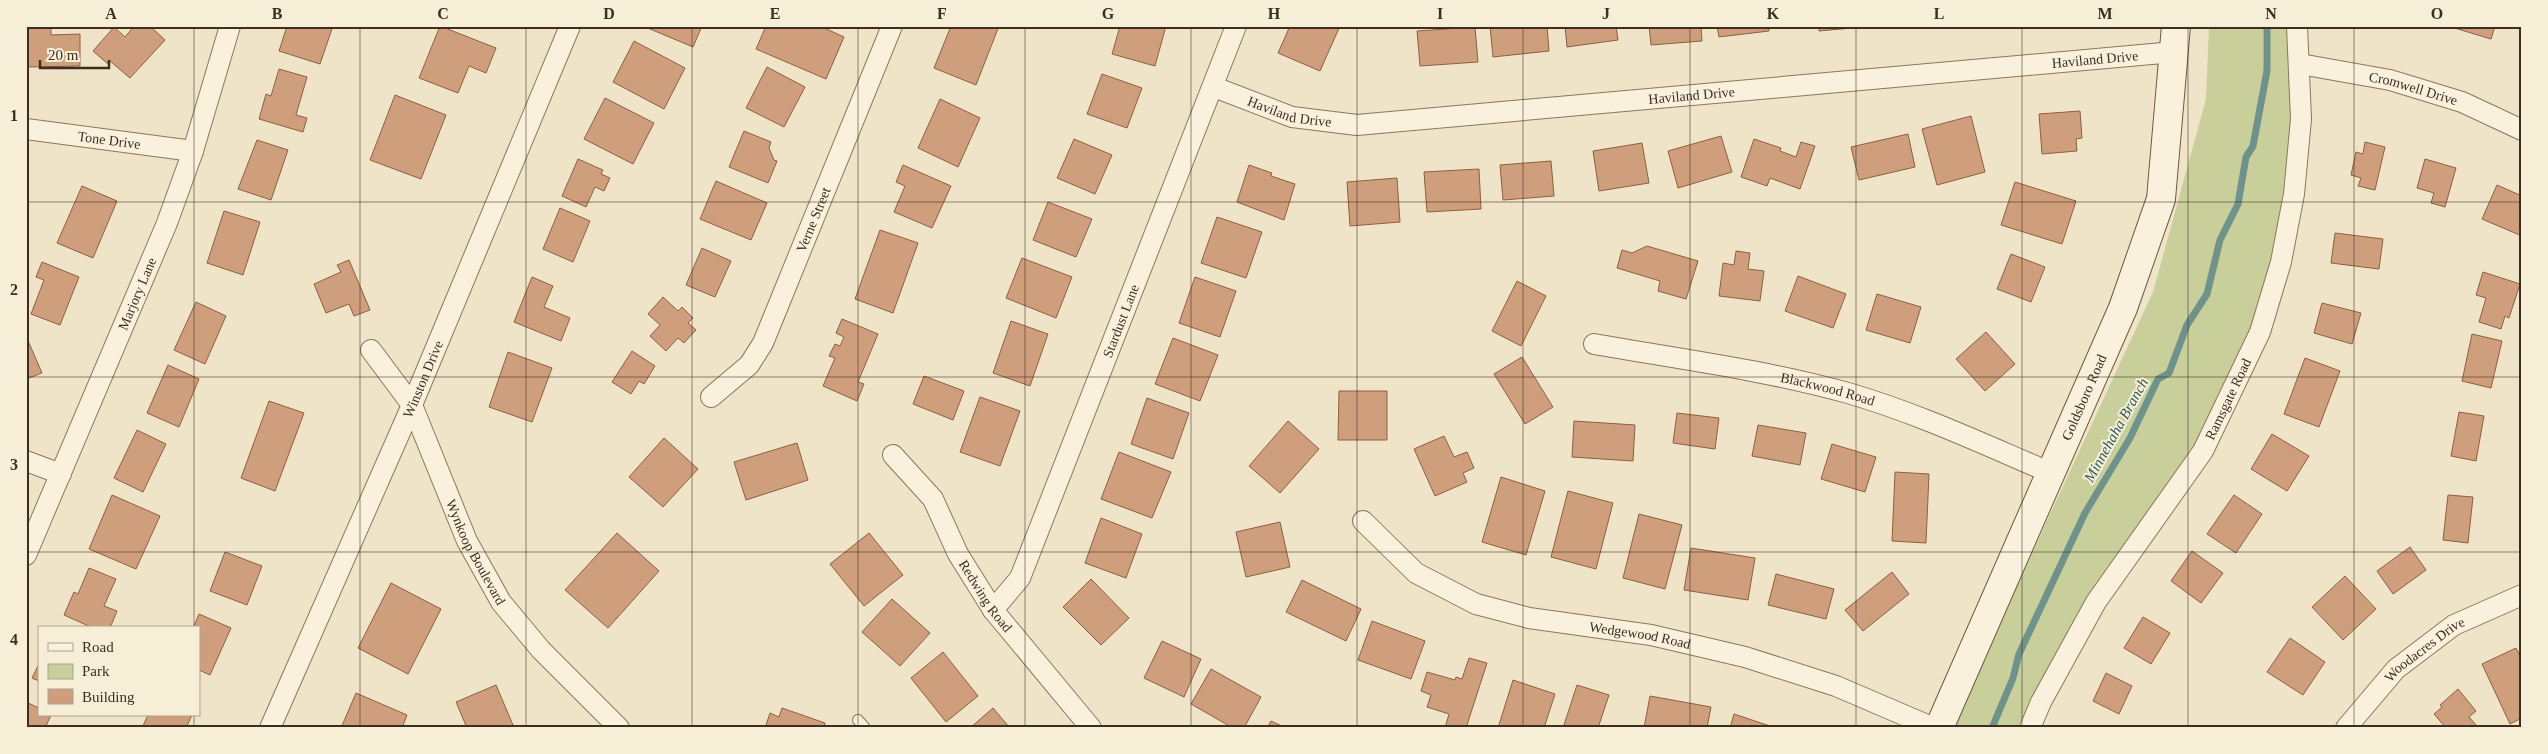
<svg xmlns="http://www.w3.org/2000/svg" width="2548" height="754" viewBox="0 0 2548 754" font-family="'Times New Roman',serif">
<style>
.green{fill:#c9cf9b}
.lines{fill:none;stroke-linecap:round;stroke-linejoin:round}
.stream{stroke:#6f938a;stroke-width:7}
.building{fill:#cf9f7d;stroke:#8d5f41}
.lane-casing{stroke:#8d765c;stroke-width:12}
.street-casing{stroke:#8d765c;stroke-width:22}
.secondary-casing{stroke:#6f573f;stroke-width:30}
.lane{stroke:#faf1dc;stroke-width:10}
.street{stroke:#faf1dc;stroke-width:20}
.secondary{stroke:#faf1dc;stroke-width:28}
.grid{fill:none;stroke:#3d2e20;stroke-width:1;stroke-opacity:0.55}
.labels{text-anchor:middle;stroke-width:4;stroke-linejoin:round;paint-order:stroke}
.street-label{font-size:14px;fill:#3d2e20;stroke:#f7eed8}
.water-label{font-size:15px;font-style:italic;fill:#2f5d5a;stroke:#f7eed8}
.neatline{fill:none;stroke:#3d2e20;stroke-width:2}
.grid-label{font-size:16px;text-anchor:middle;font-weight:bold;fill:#3d2e20}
</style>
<rect width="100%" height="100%" fill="#f0e4c8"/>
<path class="green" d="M2209 26H2297L2300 64 2281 262 2203 451 2096 602 2030 728H1951L2153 292 2206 99Z"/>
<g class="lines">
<path class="stream" d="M1992 728 2013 678 2019 654 2085 513 2130 438 2158 379 2169 373 2187 325 2207 294 2220 240 2238 204 2246 157 2253 146 2267 71V26"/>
</g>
<g class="building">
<path d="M28 26H51V35L80 34V66L28 67Z"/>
<path d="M134 26H150L165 40 130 78 110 61 108 64 93 51 114 27 125 37Z"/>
<path d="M287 26H333L320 64 279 51Z"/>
<path d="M440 26 496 48 486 73 469 66 458 93 419 78Z"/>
<path d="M643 26H702L693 47Z"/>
<path d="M766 26H820L844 37 826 79 756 49Z"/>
<path d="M951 26H999L976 85 934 68Z"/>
<path d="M1120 26H1166L1155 66 1112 54Z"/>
<path d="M1290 26H1340L1320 71 1278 53Z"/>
<path d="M1490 26H1547L1549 51 1493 57Z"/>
<path d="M1565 26H1616L1618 40 1567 47Z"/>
<path d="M1649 26H1701L1702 41 1651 45Z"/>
<path d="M1717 26H1769V31L1719 37Z"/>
<path d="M1819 26H1863V27L1819 31Z"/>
<path d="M2448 26H2495L2491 39Z"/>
<path d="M1475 27 1478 62 1420 66 1417 31Z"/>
<path d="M634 41 685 68 664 109 613 82Z"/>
<path d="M767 67 805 87 784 127 746 108Z"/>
<path d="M279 69 307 77 296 115 307 118 303 132 259 119 266 94 271 96Z"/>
<path d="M1102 74 1142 88 1127 128 1087 114Z"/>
<path d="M395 95 446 115 421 179 370 160Z"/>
<path d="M605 98 654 123 633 164 584 139Z"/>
<path d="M940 99 980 118 958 167 918 148Z"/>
<path d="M2080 111 2082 138 2076 139 2077 151 2042 154 2039 114Z"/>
<path d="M1971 116 1985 172 1937 185 1922 129Z"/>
<path d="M744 131 771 142 769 148 774 160 777 161 768 183 729 167Z"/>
<path d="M1908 134 1915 167 1859 180 1851 147Z"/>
<path d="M1721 136 1732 172 1678 188 1668 151Z"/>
<path d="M1074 139 1112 155 1095 194 1057 178Z"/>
<path d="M1754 139 1781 148 1780 151 1796 157 1801 142 1815 146 1800 189 1770 178 1767 186 1741 177Z"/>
<path d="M257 140 288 150 271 200 238 189Z"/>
<path d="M2365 142 2385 147 2375 190 2358 186 2361 178 2351 175 2356 152 2363 154Z"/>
<path d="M1642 143 1649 183 1599 191 1593 151Z"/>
<path d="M578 159 603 170 601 174 610 178 604 191 595 187 586 207 562 196Z"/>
<path d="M2425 159 2456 168 2445 207 2431 203 2434 193 2417 188Z"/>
<path d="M1551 161 1554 196 1503 200 1500 165Z"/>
<path d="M903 165 951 186 932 228 894 212 905 186 896 182Z"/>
<path d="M1249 165 1272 173 1271 176 1295 184 1284 220 1237 202Z"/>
<path d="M1479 169 1481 209 1427 212 1424 172Z"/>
<path d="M1397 178 1400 222 1350 226 1347 182Z"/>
<path d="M716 181 767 203 751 240 700 219Z"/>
<path d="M2015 182 2076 201 2062 244 2001 225Z"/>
<path d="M2497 185 2522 196V236L2482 219Z"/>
<path d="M82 186 117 201 93 258 57 243Z"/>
<path d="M1048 202 1092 219 1076 257 1033 240Z"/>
<path d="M560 208 590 221 573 262 543 249Z"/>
<path d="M224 211 260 222 243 275 207 263Z"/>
<path d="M1217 217 1262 232 1246 278 1201 263Z"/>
<path d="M880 230 918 243 893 313 855 299Z"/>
<path d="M2335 233 2383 239 2379 269 2331 263Z"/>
<path d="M1647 246 1698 261 1686 299 1658 291 1660 281 1617 268 1622 250 1632 253Z"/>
<path d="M702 248 731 261 715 297 686 285Z"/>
<path d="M1736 251 1750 253 1748 269 1764 271 1760 301 1719 296 1723 263 1734 265Z"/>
<path d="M2011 254 2045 267 2031 302 1997 289Z"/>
<path d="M1022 258 1072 277 1056 318 1006 298Z"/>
<path d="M349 260 370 310 354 316 349 304 326 313 314 284 341 272 337 265Z"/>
<path d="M42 262 79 277 60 325 31 314 44 280 36 277Z"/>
<path d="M2483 272 2520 284 2509 318 2505 316 2501 329 2479 322 2486 298 2476 295Z"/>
<path d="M1798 276 1846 294 1833 328 1785 311Z"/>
<path d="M532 277 553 286 544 307 570 318 561 341 514 322Z"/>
<path d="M1195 277 1236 291 1220 337 1179 323Z"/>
<path d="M1517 281 1546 296 1521 346 1492 331Z"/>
<path d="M1877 294 1921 307 1910 343 1866 330Z"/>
<path d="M663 297 678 311 682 307 693 318 688 323 696 330 684 343 678 338 666 351 650 336 660 325 648 314Z"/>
<path d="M196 302 226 316 205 364 174 350Z"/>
<path d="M2322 303 2361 313 2352 344 2314 333Z"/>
<path d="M842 319 878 334 858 382 864 384 857 401 823 386 835 358 829 356 835 344 840 346 844 337 836 333Z"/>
<path d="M1011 321 1048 334 1030 386 993 373Z"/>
<path d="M1986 332 2015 364 1985 391 1956 359Z"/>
<path d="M2472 334 2502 341 2491 388 2462 381Z"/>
<path d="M26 336 42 373 26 379Z"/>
<path d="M1173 338 1218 355 1200 401 1155 384Z"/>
<path d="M632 351 655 366 644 384 639 381 631 394 612 382Z"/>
<path d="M508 352 552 368 532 422 489 407Z"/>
<path d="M1522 357 1553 407 1525 424 1494 374Z"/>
<path d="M2305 358 2340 371 2319 427 2284 414Z"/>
<path d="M168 365 199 379 179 427 147 413Z"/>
<path d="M924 376 964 391 953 420 913 404Z"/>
<path d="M1339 391H1387V440H1338Z"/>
<path d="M980 397 1020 411 1000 466 960 452Z"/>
<path d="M1147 398 1189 413 1173 459 1131 444Z"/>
<path d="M269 401 304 413 275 491 241 478Z"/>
<path d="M2459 412 2484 416 2476 461 2451 456Z"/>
<path d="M1677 413 1719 418 1715 449 1673 443Z"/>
<path d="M1288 421 1319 449 1280 493 1249 466Z"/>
<path d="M1574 421 1635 425 1633 461 1572 457Z"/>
<path d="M1758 425 1806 433 1800 465 1752 456Z"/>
<path d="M137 430 166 444 143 492 114 478Z"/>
<path d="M2272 434 2309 456 2287 491 2251 469Z"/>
<path d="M1444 436 1454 457 1467 452 1474 468 1463 473 1467 482 1435 496 1414 449Z"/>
<path d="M664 438 698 469 663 507 629 477Z"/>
<path d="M797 443 808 480 746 500 734 462Z"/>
<path d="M1832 444 1876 457 1865 492 1821 479Z"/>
<path d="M1119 452 1171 472 1152 518 1101 499Z"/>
<path d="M1895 472 1929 474 1926 543 1892 541Z"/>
<path d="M1501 477 1545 491 1526 555 1482 542Z"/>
<path d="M1568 491 1613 503 1596 569 1551 557Z"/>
<path d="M112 495 160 516 136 569 89 549Z"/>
<path d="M2234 495 2262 514 2236 553 2207 534Z"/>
<path d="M2448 495 2473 497 2468 543 2443 540Z"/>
<path d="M1639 514 1682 525 1665 589 1623 578Z"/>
<path d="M1101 518 1142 534 1126 578 1085 563Z"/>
<path d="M1280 522 1290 567 1246 577 1236 532Z"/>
<path d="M617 533 659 571 608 628 565 590Z"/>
<path d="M869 533 903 575 864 606 830 564Z"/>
<path d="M2410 547 2426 570 2393 594 2377 571Z"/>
<path d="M1691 548 1755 558 1748 600 1684 590Z"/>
<path d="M2192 551 2223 573 2201 603 2171 581Z"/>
<path d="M225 552 262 566 247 605 210 591Z"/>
<path d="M89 568 116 579 104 606 117 611 110 628H93L64 615 74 592 78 594Z"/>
<path d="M1892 572 1909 594 1863 631 1845 610Z"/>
<path d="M1776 574 1834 589 1826 619 1768 605Z"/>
<path d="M2345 576 2376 609 2343 640 2312 607Z"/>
<path d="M1091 579 1129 618 1101 645 1063 607Z"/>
<path d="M1302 580 1361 609 1346 641 1286 612Z"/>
<path d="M391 583 441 609 408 674 358 648Z"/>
<path d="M892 599 930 633 900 666 862 632Z"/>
<path d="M199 614 231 628 210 675 199 670V628H193Z"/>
<path d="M2143 617 2170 633 2151 664 2124 648Z"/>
<path d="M1372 621 1425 641 1411 679 1358 660Z"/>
<path d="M2290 638 2325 662 2303 695 2267 672Z"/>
<path d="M1162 641 1201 659 1184 697 1144 678Z"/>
<path d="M2516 648 2522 660V718L2510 724 2482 664Z"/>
<path d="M943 652 978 696 946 722 911 678Z"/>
<path d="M1469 658 1487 663 1466 728H1445L1449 714 1427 707 1431 695 1421 691 1427 672 1455 680 1456 677 1462 679Z"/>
<path d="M39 664V681L32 678Z"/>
<path d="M1211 669 1261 697 1244 728H1233L1191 704Z"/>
<path d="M2106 673 2132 686 2119 714 2093 701Z"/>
<path d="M1513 680 1555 694 1544 728H1498Z"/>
<path d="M496 685 513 725 506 728H467L456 702Z"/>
<path d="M1577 685 1609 695 1598 728H1571L1564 725Z"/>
<path d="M2458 689 2476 711 2469 717 2477 726 2475 728H2446L2434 714 2442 707 2440 705Z"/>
<path d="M356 693 407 715 402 728H341Z"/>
<path d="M1650 696 1711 707 1707 728H1644Z"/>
<path d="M26 702 39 708V715H51L45 728H26Z"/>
<path d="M782 708 825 723 824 728H765L770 713 779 717Z"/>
<path d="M993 708 1010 728H970Z"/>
<path d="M1734 714 1776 728H1730Z"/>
<path d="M148 715H192L186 728H142Z"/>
<path d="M1271 721 1286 728H1267Z"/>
</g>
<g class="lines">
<g class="lane-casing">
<path id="lane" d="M858 720 865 728"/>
</g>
<g class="street-casing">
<g id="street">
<path id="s1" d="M2300 64 2390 80 2462 102 2522 130"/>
<path id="s2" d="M1214 87 1292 117 1357 125 2174 52"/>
<path id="s3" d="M26 129 193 151"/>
<path id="s4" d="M1594 344C1679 359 1765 370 1848 393 1917 413 1983 444 2049 472"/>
<path id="s5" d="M371 350 412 405 467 541 501 602 541 650 619 728"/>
<path id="s6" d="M711 397 749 365 763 343 892 26"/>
<path id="s7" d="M893 455 933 499 958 554 993 610 1091 728"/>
<path d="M26 461 61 474"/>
<path id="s8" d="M1363 521 1416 573 1476 604 1529 618 1651 635 1745 657 1836 686 1934 728"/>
<path id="s9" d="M26 555 167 223 193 151 230 26"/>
<path id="s10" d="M993 610 1020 578 1236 26"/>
<path id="s11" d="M270 728 412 405 570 26"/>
<path id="s12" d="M2030 728 2041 702 2096 602 2203 451 2260 332 2281 262 2294 194 2301 119 2297 26"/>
<path id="s13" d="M2346 728 2396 669 2454 625 2522 595"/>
</g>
</g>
<g class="secondary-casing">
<g id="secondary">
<path id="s14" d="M1939 728 2123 308 2161 199 2176 26"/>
</g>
</g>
<use href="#lane" class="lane"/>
<use href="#street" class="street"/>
<use href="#secondary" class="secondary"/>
</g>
<path class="grid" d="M194 26V628M360 26V728M526 26V728M692 26V728M858 26V728M1025 26V728M1191 26V728M1357 26V728M1523 26V728M1690 26V728M1856 26V728M2022 26V728M2188 26V728M2354 26V728M26 202H2522M26 377H2522M26 552H2522M194 715V728"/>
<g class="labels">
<g class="street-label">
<text dy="5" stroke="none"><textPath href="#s2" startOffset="890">Haviland Drive</textPath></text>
<text dy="5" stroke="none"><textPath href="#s1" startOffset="116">Cromwell Drive</textPath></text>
<text dy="5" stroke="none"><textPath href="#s2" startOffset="485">Haviland Drive</textPath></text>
<text dy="5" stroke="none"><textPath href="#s2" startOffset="80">Haviland Drive</textPath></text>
<text dy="5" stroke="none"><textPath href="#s3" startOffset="84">Tone Drive</textPath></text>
<text dy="5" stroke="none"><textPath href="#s6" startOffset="209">Verne Street</textPath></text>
<text dy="5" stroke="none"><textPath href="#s9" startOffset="284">Marjory Lane</textPath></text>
<text dy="5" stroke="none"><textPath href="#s10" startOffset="318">Stardust Lane</textPath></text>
<text dy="5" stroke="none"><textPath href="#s11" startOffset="381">Winston Drive</textPath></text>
<text dy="5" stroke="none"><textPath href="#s4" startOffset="238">Blackwood Road</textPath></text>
<text dy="5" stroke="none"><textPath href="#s14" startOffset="361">Goldsboro Road</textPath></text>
<text dy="5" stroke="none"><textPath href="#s12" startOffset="385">Ramsgate Road</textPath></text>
<text dy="5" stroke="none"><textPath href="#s5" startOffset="229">Wynkoop Boulevard</textPath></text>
<text dy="5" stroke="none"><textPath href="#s7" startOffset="170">Redwing Road</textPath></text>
<text dy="5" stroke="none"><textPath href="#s8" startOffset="309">Wedgewood Road</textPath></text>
<text dy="5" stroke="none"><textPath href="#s13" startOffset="112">Woodacres Drive</textPath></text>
</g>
<g class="water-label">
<text transform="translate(2116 430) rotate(-61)" y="5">Minnehaha Branch</text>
</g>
</g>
<rect width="2548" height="754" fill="none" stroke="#f7eed8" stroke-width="55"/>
<rect x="38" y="626" width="162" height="90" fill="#f7eed8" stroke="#ada18e"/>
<rect x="48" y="643" width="25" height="8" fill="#faf1dc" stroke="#ada18e"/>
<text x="82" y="652" font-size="15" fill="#3d2e20">Road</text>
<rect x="48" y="664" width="25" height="15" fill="#c9cf9b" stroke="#ada18e"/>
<text x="82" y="676" font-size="15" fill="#3d2e20">Park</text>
<rect x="48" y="689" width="25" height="15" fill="#cf9f7d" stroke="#ada18e"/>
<text x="82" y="702" font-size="15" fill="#3d2e20">Building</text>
<path d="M40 60v8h69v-8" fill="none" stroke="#3d2e20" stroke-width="2.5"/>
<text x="48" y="60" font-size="15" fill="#3d2e20" stroke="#f7eed8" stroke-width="4" paint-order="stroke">20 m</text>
<rect x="28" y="28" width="2492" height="698" class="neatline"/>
<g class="grid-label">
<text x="111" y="19">A</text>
<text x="277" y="19">B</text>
<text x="443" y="19">C</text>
<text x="609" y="19">D</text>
<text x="775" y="19">E</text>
<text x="942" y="19">F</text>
<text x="1108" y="19">G</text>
<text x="1274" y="19">H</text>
<text x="1440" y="19">I</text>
<text x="1606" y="19">J</text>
<text x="1773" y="19">K</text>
<text x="1939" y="19">L</text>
<text x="2105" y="19">M</text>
<text x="2271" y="19">N</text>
<text x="2437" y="19">O</text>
<text x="14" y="121">1</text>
<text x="14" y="295">2</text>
<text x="14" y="470">3</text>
<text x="14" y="645">4</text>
</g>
</svg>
